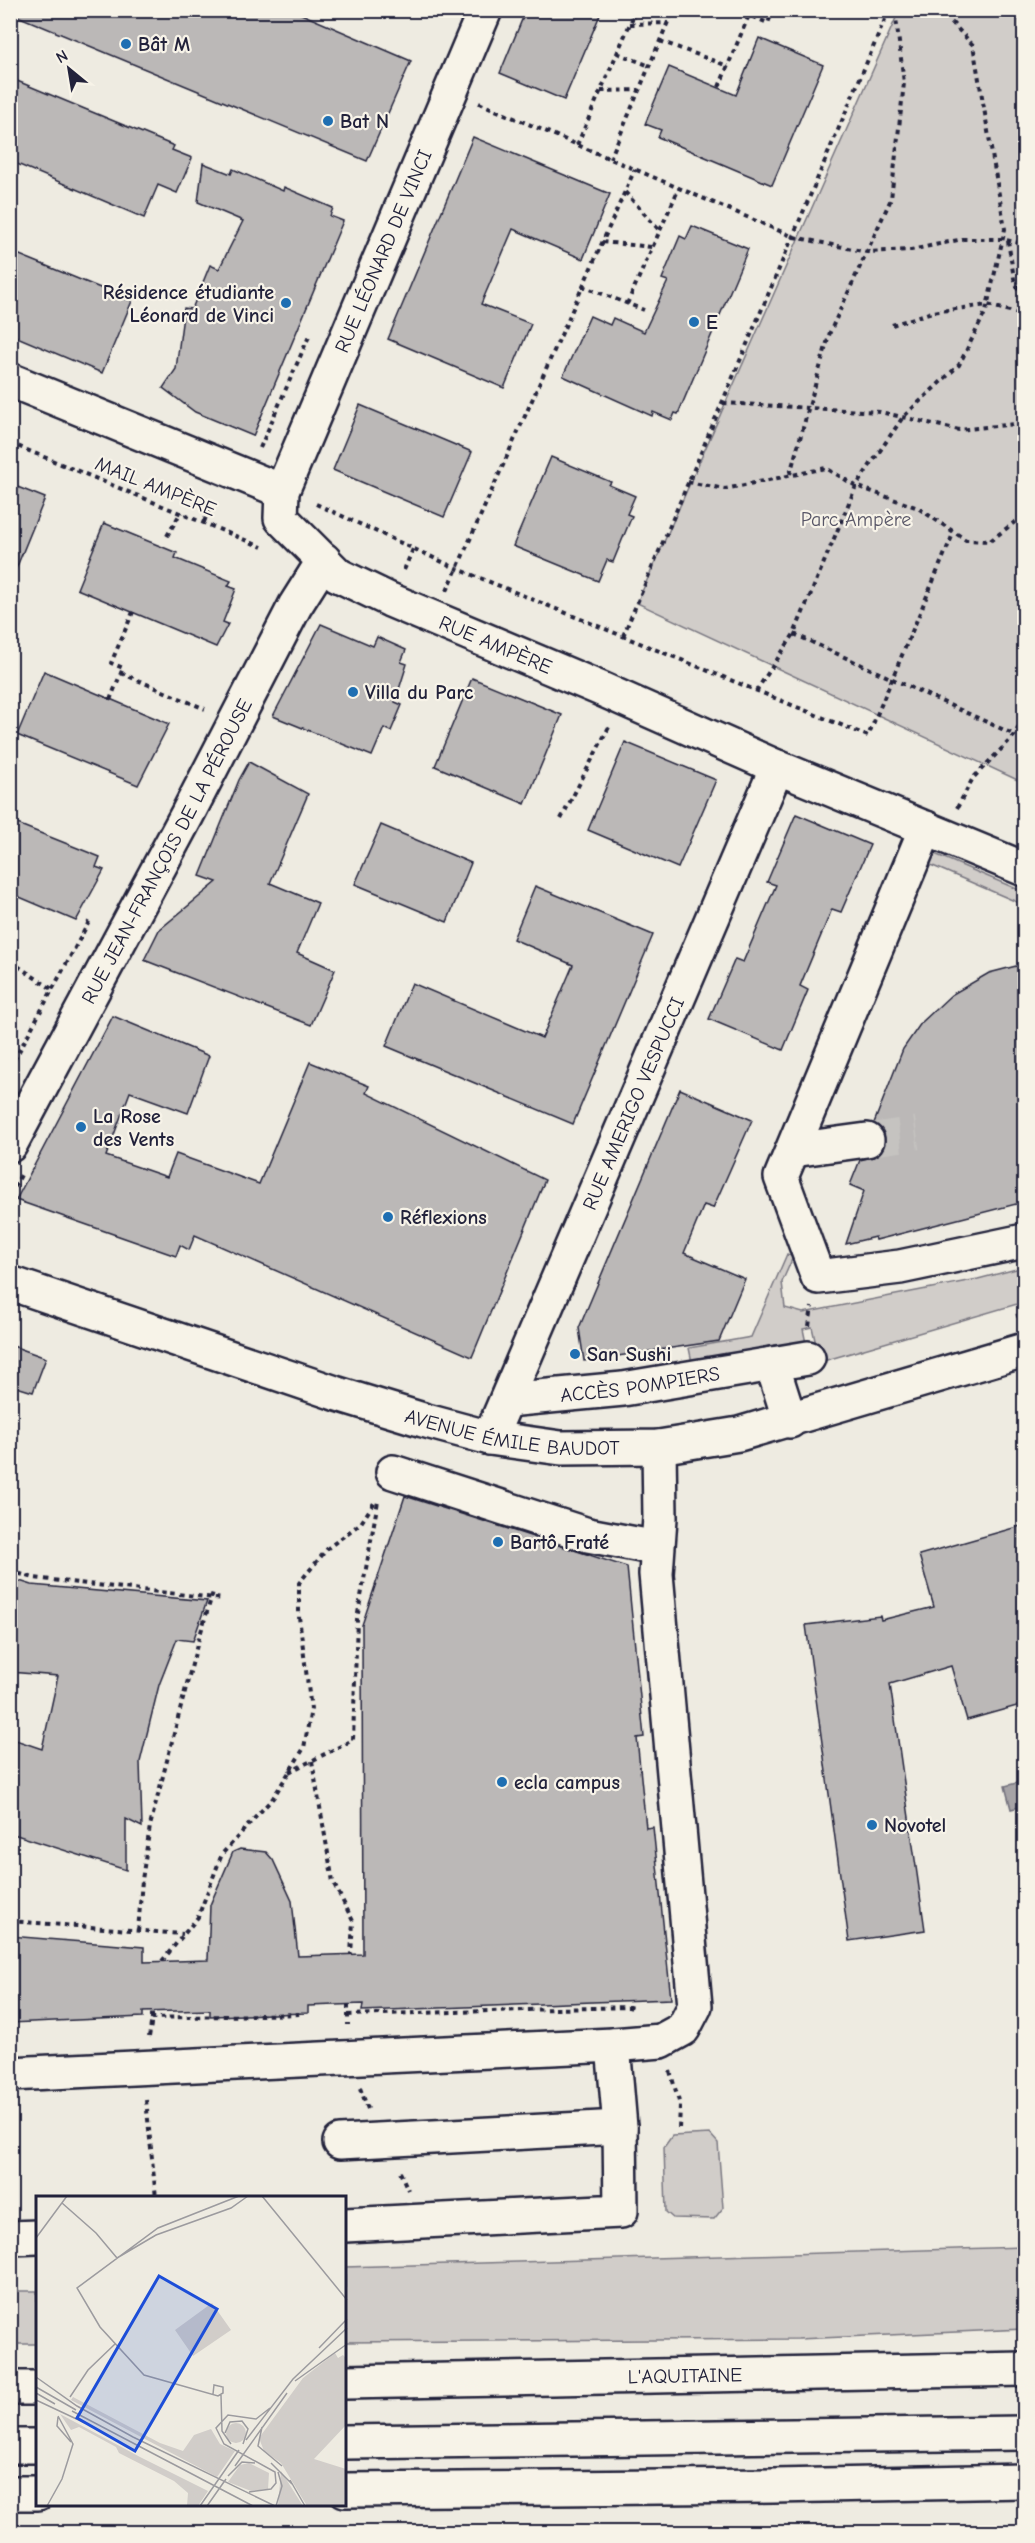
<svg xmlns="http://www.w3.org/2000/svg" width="1035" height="2543" viewBox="0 0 1035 2543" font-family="'Comic Neue',sans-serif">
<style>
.green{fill:#d1cdc9;stroke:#7a7882;stroke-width:1.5}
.water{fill:#a6a3a6;stroke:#716f7b;stroke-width:1.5}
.building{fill:#bbb8b7;stroke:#22223b;stroke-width:1.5}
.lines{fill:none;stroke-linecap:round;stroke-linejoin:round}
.minor-tunnel{stroke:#c5c3c0;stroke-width:33;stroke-dasharray:33 16;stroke-linecap:butt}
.minor-casing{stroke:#22223b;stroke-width:38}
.highway-casing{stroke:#22223b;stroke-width:38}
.path{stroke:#22223b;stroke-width:4;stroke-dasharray:4.5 4.5;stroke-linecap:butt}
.minor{stroke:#f7f3e8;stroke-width:33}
.highway{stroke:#f7f3e8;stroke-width:33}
.poi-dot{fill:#1f6fb2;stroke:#f7f3e8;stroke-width:2}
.labels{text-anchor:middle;stroke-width:4.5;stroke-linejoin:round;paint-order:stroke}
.poi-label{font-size:20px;font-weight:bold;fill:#22223b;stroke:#f7f3e8;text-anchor:start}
.street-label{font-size:20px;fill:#22223b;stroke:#f7f3e8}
.park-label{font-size:20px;fill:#575566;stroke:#f7f3e8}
.inset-road{fill:none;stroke:#9c9b9f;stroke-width:1.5}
.view{fill:#1d4ed8;fill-opacity:0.15;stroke:#1d4ed8;stroke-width:3}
.inset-edge{fill:none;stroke:#22223b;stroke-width:3}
</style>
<rect width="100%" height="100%" fill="#eeebe1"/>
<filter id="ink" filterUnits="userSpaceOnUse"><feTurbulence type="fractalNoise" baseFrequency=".0167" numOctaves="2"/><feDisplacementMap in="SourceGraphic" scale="12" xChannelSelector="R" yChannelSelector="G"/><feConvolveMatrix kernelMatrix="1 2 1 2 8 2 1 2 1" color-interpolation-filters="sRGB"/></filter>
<g filter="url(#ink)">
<g class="green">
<path d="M899 11H1024V783L637 603Z"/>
<path d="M923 849 1024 892V905L919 860Z"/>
<path d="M787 1254 793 1257 782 1282 785 1308 803 1313 978 1279 1024 1267V1302L820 1362 812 1327 803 1329 807 1348 693 1367 689 1348 751 1337Z"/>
<path d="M710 2134 718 2143 723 2208 714 2219 673 2218 666 2212 664 2147 672 2136Z"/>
<path d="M1024 2247V2329L798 2339 345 2342V2267Z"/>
<path d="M10 2291H37V2344H11Z"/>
</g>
<path class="water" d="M1024 1781V1806L1011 1809 1005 1786Z"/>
<g class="building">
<path d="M10 10H292L411 61 367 161 10 13Z"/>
<path d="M526 10H602L564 100 500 73Z"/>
<path d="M759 38 823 65 772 185 658 137 661 130 645 124 669 67 736 95Z"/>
<path d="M10 78 174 146 172 150 192 158 177 193 158 185 144 218 10 161Z"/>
<path d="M473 137 610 194 583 259 513 229 481 304 531 324 504 388 388 339Z"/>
<path d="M203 163 231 174 233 169 283 191 284 187 333 208 330 216 343 221 253 436 195 412 163 388 176 369 184 308 192 309 210 265 219 269 243 221 198 202Z"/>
<path d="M692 226 748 249 678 414 675 413 672 420 653 412 652 416 563 376 590 316 610 325 613 318 644 332 668 281 662 279 680 236 686 239Z"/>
<path d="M10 251 132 301 102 373 10 334Z"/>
<path d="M360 405 472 452 444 517 333 470Z"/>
<path d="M551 457 611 482 609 485 635 496 627 514 632 516 613 562 607 560 598 581 513 546Z"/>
<path d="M10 484 45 498 11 581H10Z"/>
<path d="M104 523 177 553 175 558 231 581 228 586 236 589 223 622 228 624 216 647 77 589Z"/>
<path d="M321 624 373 646 377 637 406 650 401 662 407 664 395 702 402 705 391 731 384 728 372 756 273 716Z"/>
<path d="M44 671 169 724 138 785 17 735Z"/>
<path d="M472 678 562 715 525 804 435 766Z"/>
<path d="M625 742 716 780 678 868 588 830Z"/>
<path d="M249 762 308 794 270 883 318 903 297 953 335 970 311 1025 144 960 159 930 217 882 200 876 239 780Z"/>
<path d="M796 814 870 845 841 912 832 909 800 986 808 990 783 1050 709 1019 735 959 743 962 776 885 767 882Z"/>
<path d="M10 821 100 857 96 867 104 870 76 921 10 893Z"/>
<path d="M381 825 471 863 447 922 355 884Z"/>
<path d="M535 886 653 935 573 1124 386 1046 412 983 542 1038 573 965 513 939Z"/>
<path d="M1024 964V1202L876 1240 875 1237 846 1244 864 1191 850 1185 860 1160 878 1155 884 1147 886 1138 882 1129 874 1123 903 1049 921 1023 951 995 989 973Z"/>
<path d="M113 1016 209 1056 188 1113 130 1092 106 1156 167 1177 176 1154 259 1184 310 1062 369 1086 366 1093 545 1180 472 1357 195 1235 189 1250 180 1245 176 1256 16 1200Z"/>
<path d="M680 1089 752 1120 713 1208 704 1205 684 1253 745 1279 719 1341 584 1361 579 1328Z"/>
<path d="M10 1345 46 1358 33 1392 10 1385Z"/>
<path d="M405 1496 627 1567 644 1737 637 1738 646 1828 653 1827 671 1999 362 2011 363 2004 308 2006V2013L210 2016V2010L143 2012V2017L10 2023V1936L144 1947V1962L208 1960 210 1905 233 1852 240 1849 266 1852 273 1860 292 1901 298 1956 363 1954 362 1625Z"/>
<path d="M1024 1525V1704L967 1720 951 1666 890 1684 925 1930 849 1941 806 1625 880 1616 881 1620 934 1607 919 1555Z"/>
<path d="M10 1578 32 1585 207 1601 193 1641 177 1639 159 1685 140 1762 142 1827 126 1819V1870L10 1833V1738L42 1749 58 1676 10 1672Z"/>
</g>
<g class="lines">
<path class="minor-tunnel" d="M867 1140 917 1133"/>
<g class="minor-casing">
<g id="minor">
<path id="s1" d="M485 10 282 491 281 518 338 575 390 600 599 688 777 767 1024 869"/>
<path d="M10 380 282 491"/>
<path d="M926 828 781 1177 818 1277 900 1267 1024 1241"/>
<path id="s2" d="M10 1145 187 815 295 606 324 560"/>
<path d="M793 1150 867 1140"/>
<path id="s3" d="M10 1283 338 1394 423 1420 490 1438 561 1448 659 1447 739 1434 1024 1350"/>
<path d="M772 1364 790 1421"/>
<path id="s4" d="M507 1400 623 1389 808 1358"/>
<path id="s5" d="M490 1438 777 767"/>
<path d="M393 1472 588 1535 657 1548"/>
<path d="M10 2074 613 2045 661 2041 683 2029 695 2006 656 1574 660 1518 659 1447"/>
<path d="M340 2142 620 2127"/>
<path d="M345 2225 621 2211 620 2127 613 2045"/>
<path d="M10 2238 38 2237"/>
</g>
</g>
<g class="highway-casing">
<g id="highway">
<path id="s6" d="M345 2382 1024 2369"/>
<path d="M10 2388H38"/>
<path d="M345 2442 1024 2433"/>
<path d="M10 2446H38"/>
<path d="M345 2490 774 2486 1024 2481"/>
<path d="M10 2493H38"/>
</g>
</g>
<g class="path">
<path d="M736 10 768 23 773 10"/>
<path d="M630 24 668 23"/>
<path d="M660 41 728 66"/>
<path d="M617 53 650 66"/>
<path d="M719 87 749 15"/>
<path d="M601 91 639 90"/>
<path d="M479 103 794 237 867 252 911 250 963 239H1002L1024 244"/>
<path d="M577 145 636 10"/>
<path d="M610 159 673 10"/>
<path d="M625 192 659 230"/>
<path d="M1008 241 1014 278 1024 305"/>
<path d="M602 242 652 247"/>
<path d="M582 286 644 310"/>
<path d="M627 304 679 188"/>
<path d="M892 325 932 312 988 305 1024 315"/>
<path d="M723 403 880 412 959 430 1024 423"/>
<path d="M10 443 262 547"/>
<path d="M260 448 310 334"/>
<path d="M790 474 830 332 891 199 904 83 895 10"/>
<path d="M688 482 725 489 826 468 856 486 918 508 966 540 990 541 1024 515"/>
<path d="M316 504 458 569 868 736 953 534"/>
<path d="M204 522 213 499"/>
<path d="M167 536 181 512"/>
<path d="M404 570 413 549"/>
<path d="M447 591 635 169"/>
<path d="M794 634 1015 735"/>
<path d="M623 636 889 10"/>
<path d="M121 673 205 709"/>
<path d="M756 691 794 634 856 486 903 417 959 365 986 311 1005 229 973 45 940 10"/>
<path d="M110 700 123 668 111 663 133 612"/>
<path d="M957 808 973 778 1015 735 1024 714"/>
<path d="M561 819 609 727"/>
<path d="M10 961 52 989"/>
<path d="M10 1068 91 918"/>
<path d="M10 1195 21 1175"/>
<path d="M1016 1316 1024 1314"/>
<path d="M809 1326 812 1307"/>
<path d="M10 1571 34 1578 223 1599"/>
<path d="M312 1761 333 1882 353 1921 351 1954"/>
<path d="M289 1772 353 1740 357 1619 378 1501"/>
<path d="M10 1921 183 1934"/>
<path d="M138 1931 142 1880 150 1826 197 1645 213 1592"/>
<path d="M162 1961 198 1917 222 1854 273 1798 304 1748 311 1709 299 1617V1583L328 1548 361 1523 376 1500"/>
<path d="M348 2005V2025"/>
<path d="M348 2015 629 2007 635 2009"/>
<path d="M152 2018V2012"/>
<path d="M149 2037 152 2018 300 2014"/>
<path d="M670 2071 680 2105 679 2129"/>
<path d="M360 2088 368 2109"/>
<path d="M146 2100 156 2198"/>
<path d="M400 2172 408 2190"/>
</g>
<use href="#minor" class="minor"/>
<use href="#highway" class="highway"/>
</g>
</g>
<g class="poi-dot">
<circle cx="126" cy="44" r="6"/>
<circle cx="328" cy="121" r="6"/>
<circle cx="286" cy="303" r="6"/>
<circle cx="694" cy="322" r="6"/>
<circle cx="353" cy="692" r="6"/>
<circle cx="81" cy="1127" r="6"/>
<circle cx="388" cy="1217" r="6"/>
<circle cx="575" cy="1354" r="6"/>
<circle cx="498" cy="1542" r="6"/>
<circle cx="502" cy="1782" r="6"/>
<circle cx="872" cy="1825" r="6"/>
</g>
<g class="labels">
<g class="poi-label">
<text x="138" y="51">Bât M</text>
<text x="340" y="128">Bat N</text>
<text x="274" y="299" text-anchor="end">Résidence étudiante<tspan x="274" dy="23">Léonard de Vinci</tspan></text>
<text x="706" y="329">E</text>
<text x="365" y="699">Villa du Parc</text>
<text x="93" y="1123">La Rose<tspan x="93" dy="23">des Vents</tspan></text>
<text x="400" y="1224">Réflexions</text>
<text x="587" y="1361">San Sushi</text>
<text x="510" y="1549">Bartô Fraté</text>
<text x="514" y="1789">ecla campus</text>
<text x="884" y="1832">Novotel</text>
</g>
<g class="street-label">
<text transform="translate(383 251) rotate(-67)" y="7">RUE LÉONARD DE VINCI</text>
<text transform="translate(156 486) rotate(22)" y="7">MAIL AMPÈRE</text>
<text dy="7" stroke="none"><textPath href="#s1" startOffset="802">RUE AMPÈRE</textPath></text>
<text dy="7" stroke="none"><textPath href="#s2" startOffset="333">RUE JEAN-FRANÇOIS DE LA PÉROUSE</textPath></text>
<text dy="7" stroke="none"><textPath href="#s5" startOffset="364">RUE AMERIGO VESPUCCI</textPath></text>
<text dy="7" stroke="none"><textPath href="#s4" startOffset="134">ACCÈS POMPIERS</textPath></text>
<text dy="7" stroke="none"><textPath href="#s3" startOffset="526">AVENUE ÉMILE BAUDOT</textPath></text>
<text dy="7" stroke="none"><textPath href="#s6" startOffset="340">L'AQUITAINE</textPath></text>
</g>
<g class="park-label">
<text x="856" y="526">Parc Ampère</text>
</g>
</g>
<g transform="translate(36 2196)">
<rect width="310" height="310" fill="#eeebe1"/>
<path d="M176 107 195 134 157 160 139 134ZM299 157 302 162 307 159 310 162V229L278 263 310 273V310H271L245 267 228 255 223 242 267 182ZM37 201 124 247 147 255 158 239 175 233 184 248 199 255 181 281 35 204ZM24 218 104 261 172 295 162 310H151L152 297 138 285 83 257 80 251 43 231 35 234ZM190 237a10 10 0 1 1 20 0a10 10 0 1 1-20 0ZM213 267 233 277 232 293 215 295 192 286 204 269ZM245 275 267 310 242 309Z" fill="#d1cdc9"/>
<path class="inset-road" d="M226 0 311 104M26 7 60 37 81 62M0 42 31 0M81 62 120 39 195 12 212 0M283 152 311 123M0 181 41 210 97 241 239 310M259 185 311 148M0 191 40 214M0 197 19 208M177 198 178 189 187 191V197L182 200 108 179 64 131 41 92 122 32 203 0M185 199 186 235 195 248M34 201 52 174 79 148M0 204 49 227M36 215 217 310M22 221 21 230 35 246M226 231 222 250 246 270M189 237 194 226 206 225 212 233 207 248M210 244 257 183 311 132M235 267 256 288M199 270 251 197M192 280 206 266 219 267M254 284 269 310M213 296 235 293 240 287 239 276 188 248 180 232 192 219 220 223 234 212M11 310 26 283 37 248 22 220M164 310 203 254M171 310 190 283M240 310 246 290 242 276"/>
<path class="view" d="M123 80 181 113 99 255 41 222Z"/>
<rect width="310" height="310" class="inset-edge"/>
</g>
<rect width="1035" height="2543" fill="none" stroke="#f7f3e8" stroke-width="36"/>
<rect x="18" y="18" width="999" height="2507" fill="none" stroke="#22223b" stroke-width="2" filter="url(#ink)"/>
<g transform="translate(69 69) rotate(330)" stroke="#f7f3e8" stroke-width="4.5" paint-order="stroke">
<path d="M0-4.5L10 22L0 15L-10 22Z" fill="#22223b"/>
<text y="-9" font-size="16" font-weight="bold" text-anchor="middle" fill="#22223b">N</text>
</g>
</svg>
